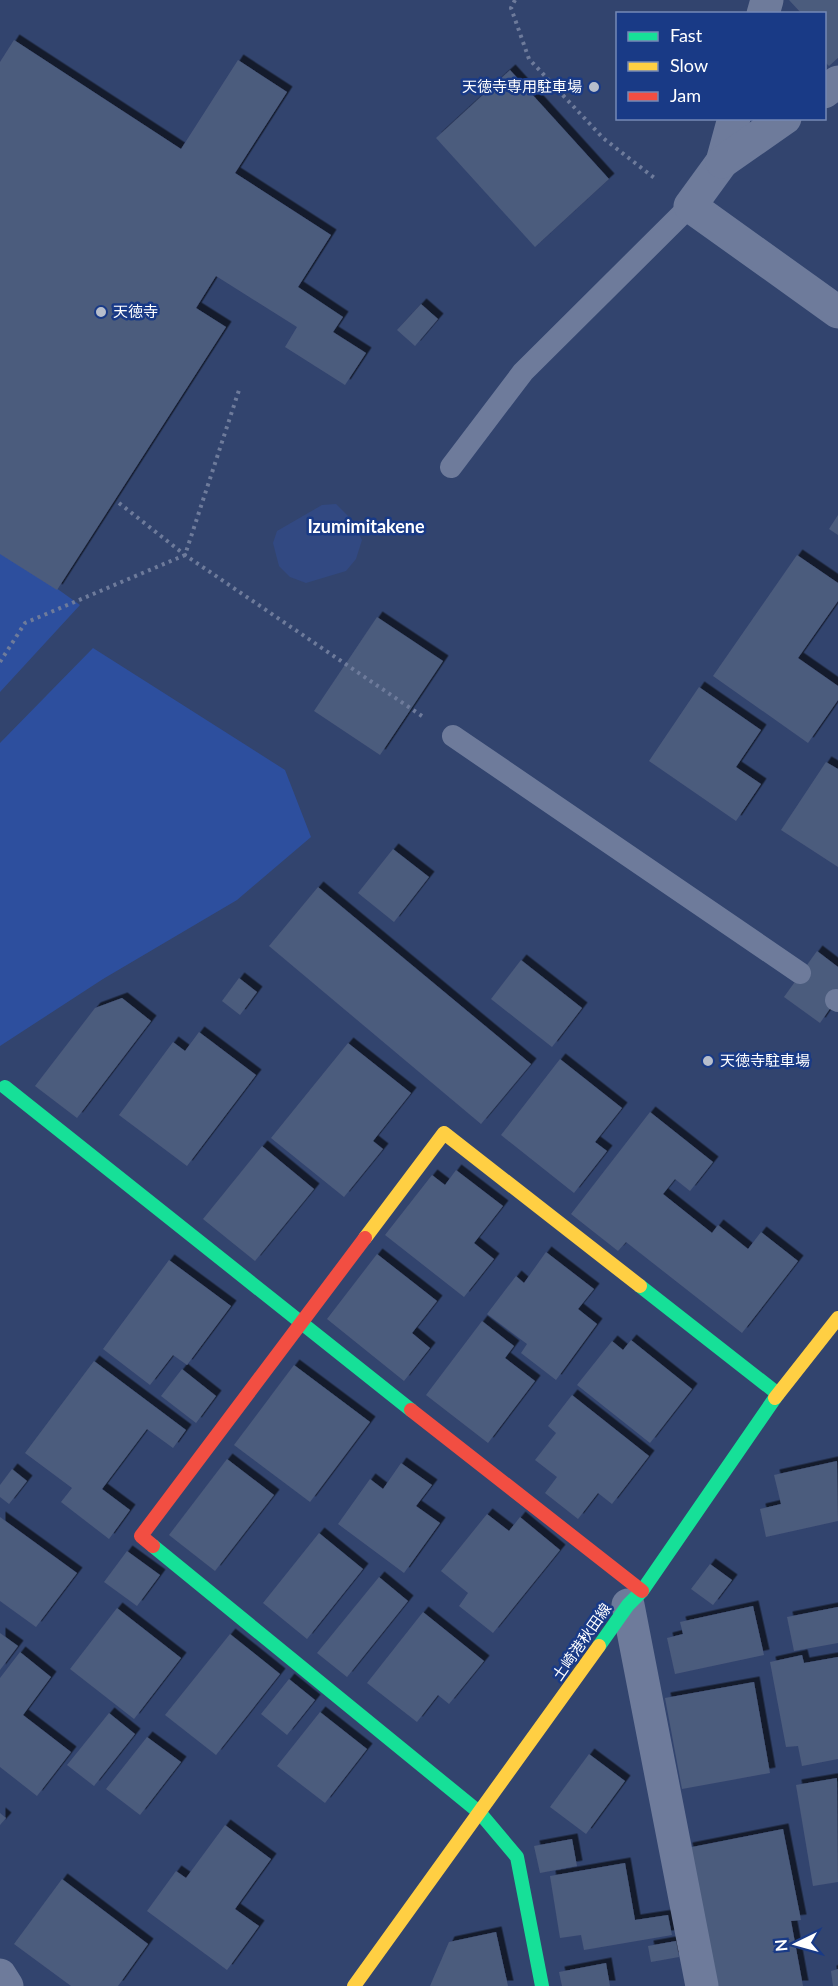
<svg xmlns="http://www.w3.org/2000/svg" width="838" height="1986" viewBox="0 0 838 1986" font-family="Lato,'Noto Sans JP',sans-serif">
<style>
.green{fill:#2d4f9e}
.water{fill:#324982}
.building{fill:#4c5b7d;filter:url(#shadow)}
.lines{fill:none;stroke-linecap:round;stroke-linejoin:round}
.path{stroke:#6e7b9b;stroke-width:4;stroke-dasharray:3 4.5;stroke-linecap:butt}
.lane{stroke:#6e7b9b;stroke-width:22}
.street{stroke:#6e7b9b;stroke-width:33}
.fast{stroke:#16e098;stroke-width:14}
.slow{stroke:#ffcf43;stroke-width:14}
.jam{stroke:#f24e42;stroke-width:14}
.poi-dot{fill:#b7becc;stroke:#193a86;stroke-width:2}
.labels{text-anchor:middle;stroke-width:5;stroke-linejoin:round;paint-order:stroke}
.poi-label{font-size:15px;fill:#fff;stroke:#193a86;text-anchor:start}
.street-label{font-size:15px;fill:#fff;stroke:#193a86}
.quarter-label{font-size:18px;font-weight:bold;fill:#fff;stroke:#193a86}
</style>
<defs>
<filter id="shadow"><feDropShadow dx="5.5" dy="-5.5" stdDeviation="0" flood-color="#0009"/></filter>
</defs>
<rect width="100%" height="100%" fill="#32446e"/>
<g class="green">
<path d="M0 548 80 605 0 692Z"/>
<path d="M93 648 285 770 311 837 237 900 103 979 0 1046V743Z"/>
</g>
<path class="water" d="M336 504 350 518 362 540 356 559 346 571 306 583 290 577 279 566 273 543 277 531 322 505Z"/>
<g class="building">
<path d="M789 0H838V58L829 66 824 61V14H802Z"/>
<path d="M14 40 181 149 238 60 287 92 235 173 331 235 298 287 343 317 333 332 366 353 345 385 285 347 297 327 216 276 196 308 226 327 57 590 0 554V62Z"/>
<path d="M510 70 609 179 535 247 436 138Z"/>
<path d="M421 304 438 319 415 346 397 330Z"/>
<path d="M838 515V535L829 529Z"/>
<path d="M797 555 838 583V601L798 658 838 686V700L808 743 713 676Z"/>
<path d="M377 617 443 661 380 755 314 711Z"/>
<path d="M699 687 761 730 736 767 761 784 736 821 649 761Z"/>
<path d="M826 762 838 769V867L781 830Z"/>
<path d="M393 849 429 877 394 922 358 893Z"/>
<path d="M318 887 531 1064 481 1124 269 946Z"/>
<path d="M817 951 838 967V997L820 1023 784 997Z"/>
<path d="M521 960 582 1008 552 1047 491 999Z"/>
<path d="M239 978 257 992 240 1015 222 1001Z"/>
<path d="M122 998 151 1021 77 1118 35 1086 95 1008Z"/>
<path d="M199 1032 256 1075 187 1166 119 1115 173 1042 185 1051Z"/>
<path d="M348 1043 411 1093 373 1141 383 1149 344 1197 271 1138Z"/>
<path d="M560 1059 622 1108 595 1142 607 1151 574 1193 501 1135Z"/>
<path d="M650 1112 713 1162 690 1191 675 1179 663 1194 712 1233 718 1225 748 1249 761 1232 798 1261 742 1333 626 1242 618 1251 571 1214Z"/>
<path d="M262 1146 314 1189 255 1261 203 1219Z"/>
<path d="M456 1170 503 1206 474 1243 494 1259 464 1297 385 1235 432 1175 445 1185Z"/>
<path d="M546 1252 594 1289 578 1309 597 1324 556 1380 521 1353 527 1344 487 1314 516 1276 524 1283Z"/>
<path d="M377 1254 437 1301 412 1333 430 1348 404 1381 327 1319Z"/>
<path d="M169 1260 231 1306 187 1365 173 1355 150 1385 103 1349Z"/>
<path d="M482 1321 514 1346 505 1358 535 1381 488 1443 426 1395Z"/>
<path d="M631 1340 692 1389 650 1443 577 1385 612 1341 623 1350Z"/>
<path d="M94 1361 186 1430 173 1448 147 1429 102 1489 130 1510 109 1539 61 1502 72 1488 25 1453Z"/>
<path d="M294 1365 370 1422 310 1502 234 1445Z"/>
<path d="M182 1369 216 1396 196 1423 161 1396Z"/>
<path d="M572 1395 649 1456 612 1504 598 1493 578 1519 545 1493 557 1477 535 1460 556 1433 548 1426Z"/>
<path d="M227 1459 274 1495 215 1571 169 1535Z"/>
<path d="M837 1461 838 1521 766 1537 760 1509 781 1504 774 1475Z"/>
<path d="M401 1463 432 1485 416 1506 440 1523 404 1573 338 1524 370 1479 383 1489Z"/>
<path d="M12 1469 27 1481 9 1504 0 1497V1485Z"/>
<path d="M487 1514 509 1531 520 1517 560 1550 493 1633 459 1606 468 1593 441 1571Z"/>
<path d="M0 1517 77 1573 36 1627 0 1601Z"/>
<path d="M319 1533 363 1569 307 1639 263 1603Z"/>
<path d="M127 1551 160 1575 137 1606 104 1582Z"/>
<path d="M710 1564 732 1580 713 1605 691 1589Z"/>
<path d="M379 1577 408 1601 347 1677 317 1653Z"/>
<path d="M753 1606 764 1655 675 1674 667 1638 683 1634 680 1622Z"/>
<path d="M838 1607V1643L794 1651 787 1617Z"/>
<path d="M117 1608 181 1658 134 1719 70 1669Z"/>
<path d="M423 1612 484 1661 449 1704 438 1695 417 1722 367 1683Z"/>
<path d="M0 1633 18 1646 0 1670Z"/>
<path d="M230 1634 280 1674 216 1755 165 1715Z"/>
<path d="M20 1652 51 1677 23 1715 71 1752 37 1796 0 1767V1678Z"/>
<path d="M802 1655 804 1663 838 1657V1759L802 1766 798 1746 786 1747 770 1662Z"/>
<path d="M289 1679 315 1700 287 1735 261 1714Z"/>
<path d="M754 1682 770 1773 682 1789 665 1698Z"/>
<path d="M320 1712 367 1749 325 1803 277 1766Z"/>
<path d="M109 1713 135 1734 94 1786 67 1765Z"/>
<path d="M147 1737 181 1762 140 1815 106 1789Z"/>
<path d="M589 1754 625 1781 586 1834 550 1807Z"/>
<path d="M837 1778 838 1882 813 1886 796 1785Z"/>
<path d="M0 1813 6 1818 0 1825Z"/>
<path d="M225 1825 271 1859 235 1909 259 1926 227 1970 147 1911 176 1871 186 1878Z"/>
<path d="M783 1829 801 1920 791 1921 803 1986H713L687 1848Z"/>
<path d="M572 1839 577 1866 540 1873 534 1846Z"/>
<path d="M625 1863 635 1920 668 1915 672 1935 584 1950 581 1935 560 1938 550 1876Z"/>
<path d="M62 1879 148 1944 118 1986H71L14 1944Z"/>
<path d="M496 1932 508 1986H430L449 1942Z"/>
<path d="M676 1941 679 1957 651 1962 648 1946Z"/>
<path d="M606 1963 610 1986H562L559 1972Z"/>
<path d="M838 1969V1986H833L831 1971Z"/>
</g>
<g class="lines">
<g class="path">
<path d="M515 0 511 8 529 59 603 138 657 180"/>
<path d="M119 503 185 555 422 716"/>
<path d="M0 662 25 623 185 555 240 387"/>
</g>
<g class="lane">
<path d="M451 467 523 372 690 206"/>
<path d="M453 736 800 973"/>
<path d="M836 1000 838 1001"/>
</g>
<g class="street">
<path d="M763 14 767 0"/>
<path d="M824 92 838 82"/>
<path d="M734 118 722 162 690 206 838 312"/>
<path d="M722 162 785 118"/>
<path d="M628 1605 702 1986"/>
<path d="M0 1975 7 1986"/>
</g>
<g class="fast">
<path d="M5 1087 411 1410"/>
<path d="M640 1286 778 1394"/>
<path d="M153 1546 480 1813 517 1857 542 1986"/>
<path d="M599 1646 628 1605 642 1591 775 1398"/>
</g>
<g class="slow">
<path d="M365 1238 444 1133 640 1286"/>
<path d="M775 1398 838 1318"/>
<path d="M354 1986 599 1646"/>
</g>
<g class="jam">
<path d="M411 1410 642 1591"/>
<path d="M153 1546 141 1536 365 1238"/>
</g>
</g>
<g class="poi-dot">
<circle cx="594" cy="87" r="6"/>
<circle cx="101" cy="312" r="6"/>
<circle cx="708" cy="1061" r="6"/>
</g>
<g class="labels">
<g class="poi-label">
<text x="582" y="92" text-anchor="end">天徳寺専用駐車場</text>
<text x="113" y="317">天徳寺</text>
<text x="720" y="1066">天徳寺駐車場</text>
</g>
<g class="street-label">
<text transform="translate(582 1642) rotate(-55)" y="5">土崎港秋田線</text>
</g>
<g class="quarter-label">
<text x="366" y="533">Izumimitakene</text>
</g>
</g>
<rect x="616" y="12" width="210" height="108" fill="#193a86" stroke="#7589b6" stroke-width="1.5"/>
<rect x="628" y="32" width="30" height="9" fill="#16e098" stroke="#7589b6" stroke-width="1.5"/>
<text x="670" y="42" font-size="18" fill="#ffffff">Fast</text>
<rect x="628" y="62" width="30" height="9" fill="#ffcf43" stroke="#7589b6" stroke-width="1.5"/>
<text x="670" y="72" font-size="18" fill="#ffffff">Slow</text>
<rect x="628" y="92" width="30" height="9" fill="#f24e42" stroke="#7589b6" stroke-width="1.5"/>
<text x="670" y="102" font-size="18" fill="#ffffff">Jam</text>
<g transform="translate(796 1944) rotate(265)" stroke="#193a86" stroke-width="4.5" paint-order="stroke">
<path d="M0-4.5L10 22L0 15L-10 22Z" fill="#ffffff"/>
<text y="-9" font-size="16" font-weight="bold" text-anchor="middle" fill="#ffffff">N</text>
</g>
</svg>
